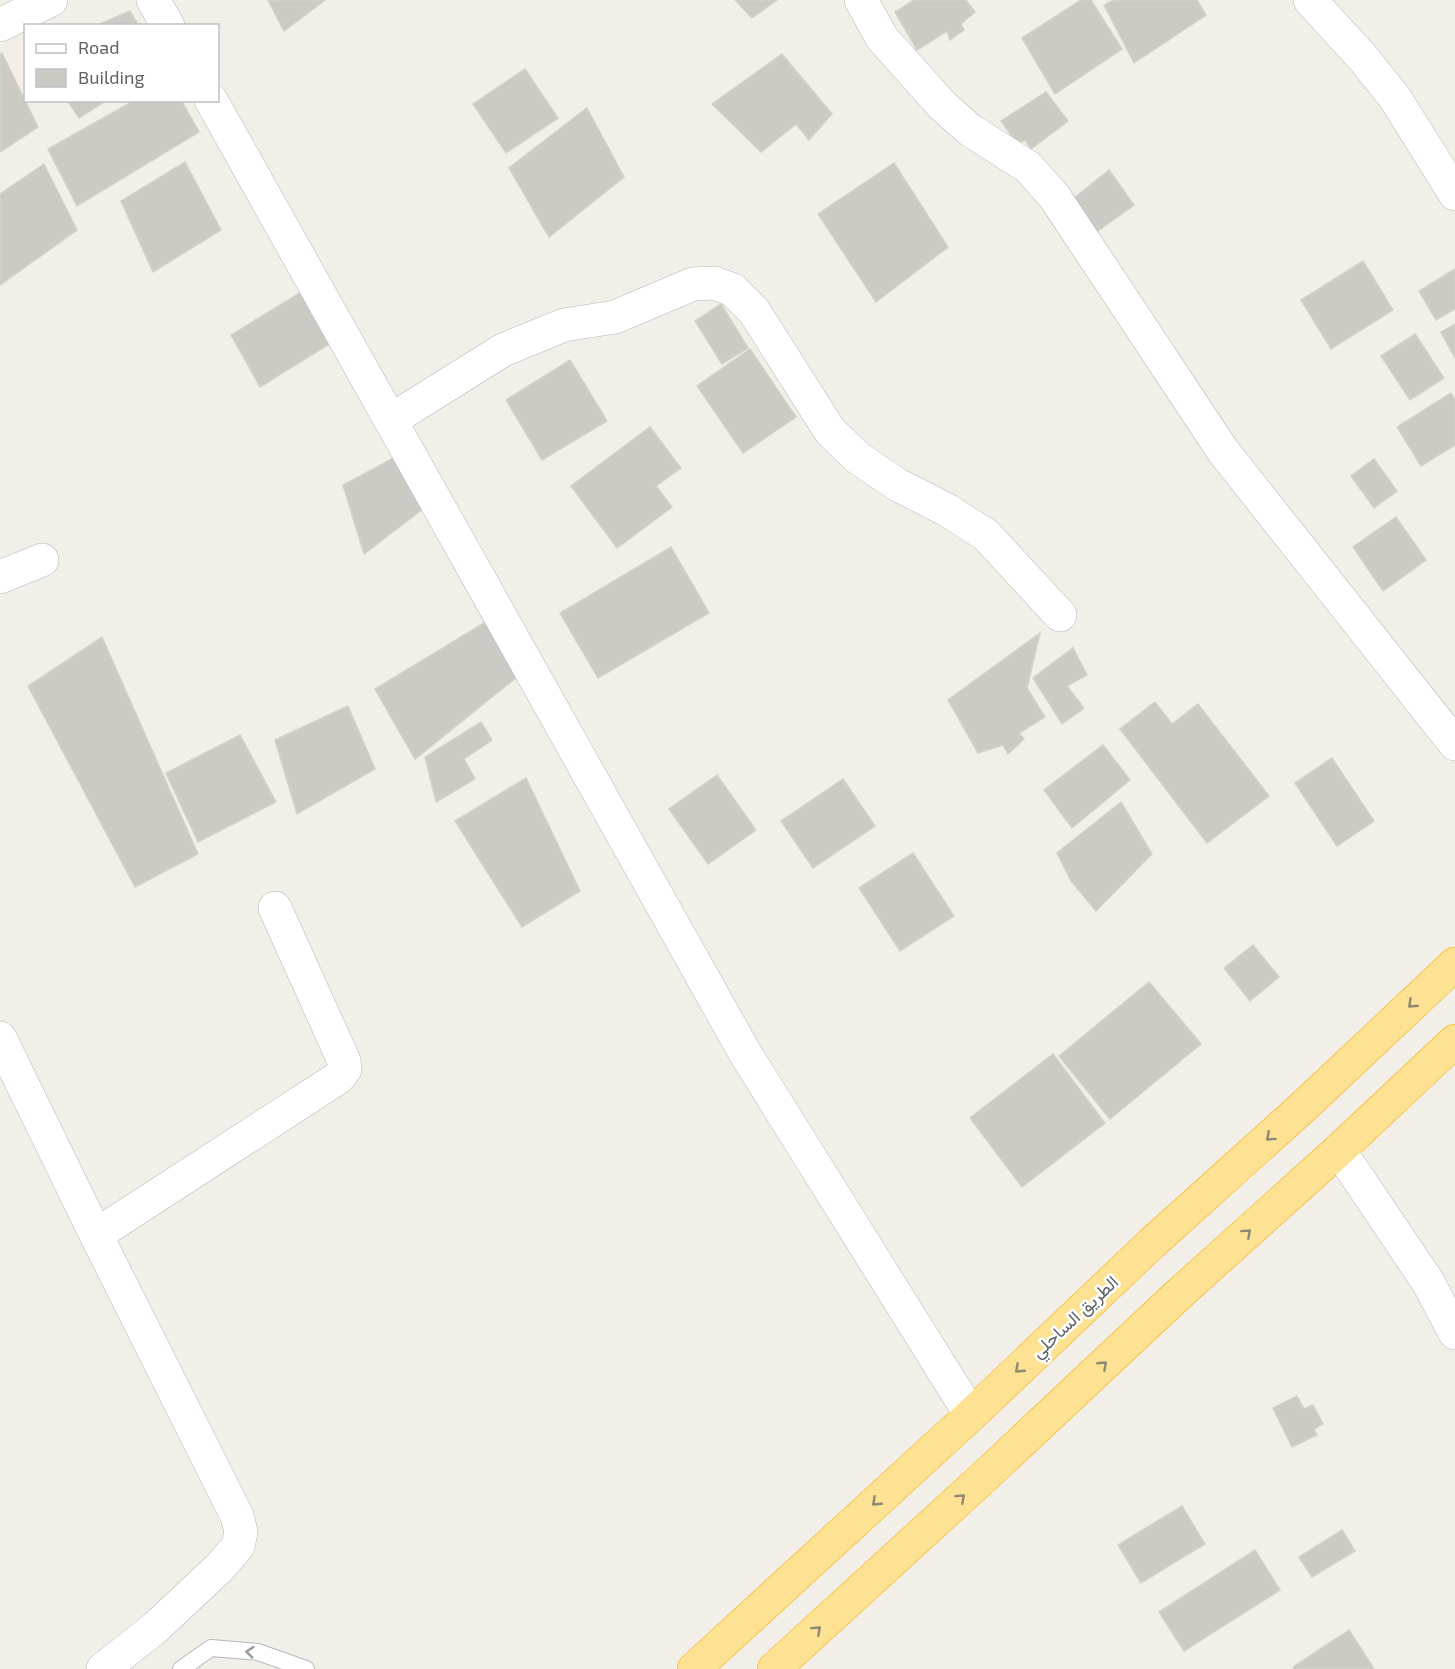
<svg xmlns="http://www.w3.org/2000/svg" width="1455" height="1669" viewBox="0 0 1455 1669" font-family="'Exo 2',Vazirmatn,sans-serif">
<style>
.building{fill:#cccac5;stroke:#d6d1c6;stroke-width:1.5}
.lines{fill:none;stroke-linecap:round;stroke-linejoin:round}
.lane-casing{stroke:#b5b8bc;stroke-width:18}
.street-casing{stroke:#b5b8bc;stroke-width:34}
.highway-casing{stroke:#f9ab00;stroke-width:34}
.lane{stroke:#fff;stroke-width:16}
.street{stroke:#fff;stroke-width:33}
.highway{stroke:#fde293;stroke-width:33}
.oneway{stroke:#8e8975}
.oneway2{stroke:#979a9d}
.labels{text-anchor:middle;stroke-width:5;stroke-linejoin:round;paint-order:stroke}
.street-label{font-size:18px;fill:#5f6368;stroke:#fff}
</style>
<rect width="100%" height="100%" fill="#f1efe8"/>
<g class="building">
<path d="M268 0H325L284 31Z"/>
<path d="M735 0H777L752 18Z"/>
<path d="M914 0H966L975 12 961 24 964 30 950 40 947 31 917 50 895 12Z"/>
<path d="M1081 0H1091L1122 49 1055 94 1022 38Z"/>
<path d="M1114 0H1197L1206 15 1134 63 1104 5Z"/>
<path d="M130 11 139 26H95Z"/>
<path d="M2 53 38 127 0 152V54Z"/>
<path d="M782 54 832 114 809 140 796 124 761 152 712 104Z"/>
<path d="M525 69 558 118 506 153 473 104Z"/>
<path d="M1046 92 1068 121 1031 149 1025 140 1017 144 1001 121Z"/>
<path d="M67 100H107L79 118Z"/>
<path d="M135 100H181L199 132 77 206 48 149Z"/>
<path d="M587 108 624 177 549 237 509 168Z"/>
<path d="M185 162 221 230 153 272 121 201Z"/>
<path d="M894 163 948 247 876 302 818 214Z"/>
<path d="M44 164 77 230 0 285V194Z"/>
<path d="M1109 170 1134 205 1095 233 1073 199Z"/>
<path d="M1363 261 1393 310 1331 349 1301 300Z"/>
<path d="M1455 269V309L1436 320 1419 291Z"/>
<path d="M303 291 331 343 260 387 231 335Z"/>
<path d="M721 304 748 348 722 364 695 321Z"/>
<path d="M1455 324V358L1441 332Z"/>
<path d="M1415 334 1444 378 1410 400 1381 356Z"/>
<path d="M750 349 796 417 743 453 697 386Z"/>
<path d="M570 360 607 421 542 460 506 400Z"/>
<path d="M1451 393 1455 400V445L1421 466 1397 427Z"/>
<path d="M650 427 681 468 656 486 672 507 617 548 571 486Z"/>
<path d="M401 454 428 505 364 554 343 485Z"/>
<path d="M1374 459 1397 491 1374 508 1351 476Z"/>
<path d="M1396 517 1426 560 1383 591 1353 547Z"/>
<path d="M671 547 709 613 598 678 560 613Z"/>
<path d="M492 618 522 673 415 759 375 689Z"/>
<path d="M1040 633 1027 688 1045 717 1019 733 1024 739 1008 754 1003 745 978 753 948 700Z"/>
<path d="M102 637 198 854 135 887 28 686Z"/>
<path d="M1073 648 1087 675 1067 686 1084 708 1062 724 1033 678Z"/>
<path d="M1155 702 1172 724 1198 704 1269 796 1207 843 1120 729Z"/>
<path d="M348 706 375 769 297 814 275 740Z"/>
<path d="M481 722 492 740 464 759 475 779 436 802 425 757Z"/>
<path d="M240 735 276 802 198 842 166 773Z"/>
<path d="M1103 745 1130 780 1072 828 1044 790Z"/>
<path d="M1332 758 1374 821 1337 846 1295 783Z"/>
<path d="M717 775 756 830 708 864 669 809Z"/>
<path d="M526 778 580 891 522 927 455 821Z"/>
<path d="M843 779 875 826 813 868 781 821Z"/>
<path d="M1121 802 1152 854 1096 911 1071 881 1057 853Z"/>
<path d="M913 853 954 916 900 951 859 888Z"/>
<path d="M1253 945 1279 977 1250 1001 1224 968Z"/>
<path d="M1149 982 1201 1044 1110 1119 1059 1056Z"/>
<path d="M1053 1054 1105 1123 1022 1187 970 1118Z"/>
<path d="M1297 1396 1304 1409 1313 1405 1323 1424 1314 1429 1317 1435 1292 1447 1273 1408Z"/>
<path d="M1182 1506 1205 1544 1141 1583 1118 1545Z"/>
<path d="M1342 1530 1355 1551 1312 1577 1299 1557Z"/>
<path d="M1255 1550 1280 1590 1184 1651 1159 1612Z"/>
<path d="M1349 1630 1374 1669H1294L1293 1667Z"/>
</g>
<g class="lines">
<g class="lane-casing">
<path id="lane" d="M181 1669 211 1648 258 1652 306 1669"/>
</g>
<g class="street-casing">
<g id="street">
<path d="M153 0 168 26"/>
<path d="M861 0 882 38 942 105 970 130 1028 167 1054 196 1223 451 1455 744"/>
<path d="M1310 0 1363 58 1395 98 1455 194"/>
<path d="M0 25 51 0"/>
<path d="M211 100 745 1053 971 1415"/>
<path d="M391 420 503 350 564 325 615 317 693 284 714 283 733 290 754 311 830 431 858 458 898 485 947 510 986 535 1060 615"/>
<path d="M0 577 42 560"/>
<path d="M0 1038 96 1235 237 1516 241 1532 238 1546 220 1567 155 1628 103 1669"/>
<path d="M1339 1150 1428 1282 1455 1333"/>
<path d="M96 1235 338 1078 345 1069 344 1061 275 908"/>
</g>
</g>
<g class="highway-casing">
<g id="highway">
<path d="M694 1669 971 1415 1151 1244 1303 1107 1455 964"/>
<path d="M774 1669 985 1476 1179 1294 1339 1150 1455 1041"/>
</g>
</g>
<use href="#lane" class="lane"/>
<use href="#street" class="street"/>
<use href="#highway" class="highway"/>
</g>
<defs><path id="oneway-chevron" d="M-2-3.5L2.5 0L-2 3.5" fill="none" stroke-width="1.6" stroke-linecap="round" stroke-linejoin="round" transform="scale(1.5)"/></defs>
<g class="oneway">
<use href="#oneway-chevron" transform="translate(1412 1004) rotate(137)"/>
<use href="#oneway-chevron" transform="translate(1270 1137) rotate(138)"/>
<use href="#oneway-chevron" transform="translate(1247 1233) rotate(-42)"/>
<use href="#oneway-chevron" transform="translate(1103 1365) rotate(-43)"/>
<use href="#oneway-chevron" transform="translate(1019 1369) rotate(137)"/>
<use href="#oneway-chevron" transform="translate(961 1498) rotate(-42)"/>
<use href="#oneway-chevron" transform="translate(876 1502) rotate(137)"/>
<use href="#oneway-chevron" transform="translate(817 1630) rotate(-42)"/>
</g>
<use class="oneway2" href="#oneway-chevron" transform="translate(250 1652) rotate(-174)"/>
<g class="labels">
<g class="street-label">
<text transform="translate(1075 1317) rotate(-43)" y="6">الطريق الساحلي</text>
</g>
</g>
<rect x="24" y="24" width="195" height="78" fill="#ffffff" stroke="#bfc1c3" stroke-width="1.5"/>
<rect x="36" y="44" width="30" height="9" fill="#ffffff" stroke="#bfc1c3" stroke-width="1.5"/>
<text x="78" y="54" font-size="18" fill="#5f6368">Road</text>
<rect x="36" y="69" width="30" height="18" fill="#cccac5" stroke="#bfc1c3" stroke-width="1.5"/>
<text x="78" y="84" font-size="18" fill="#5f6368">Building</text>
</svg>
